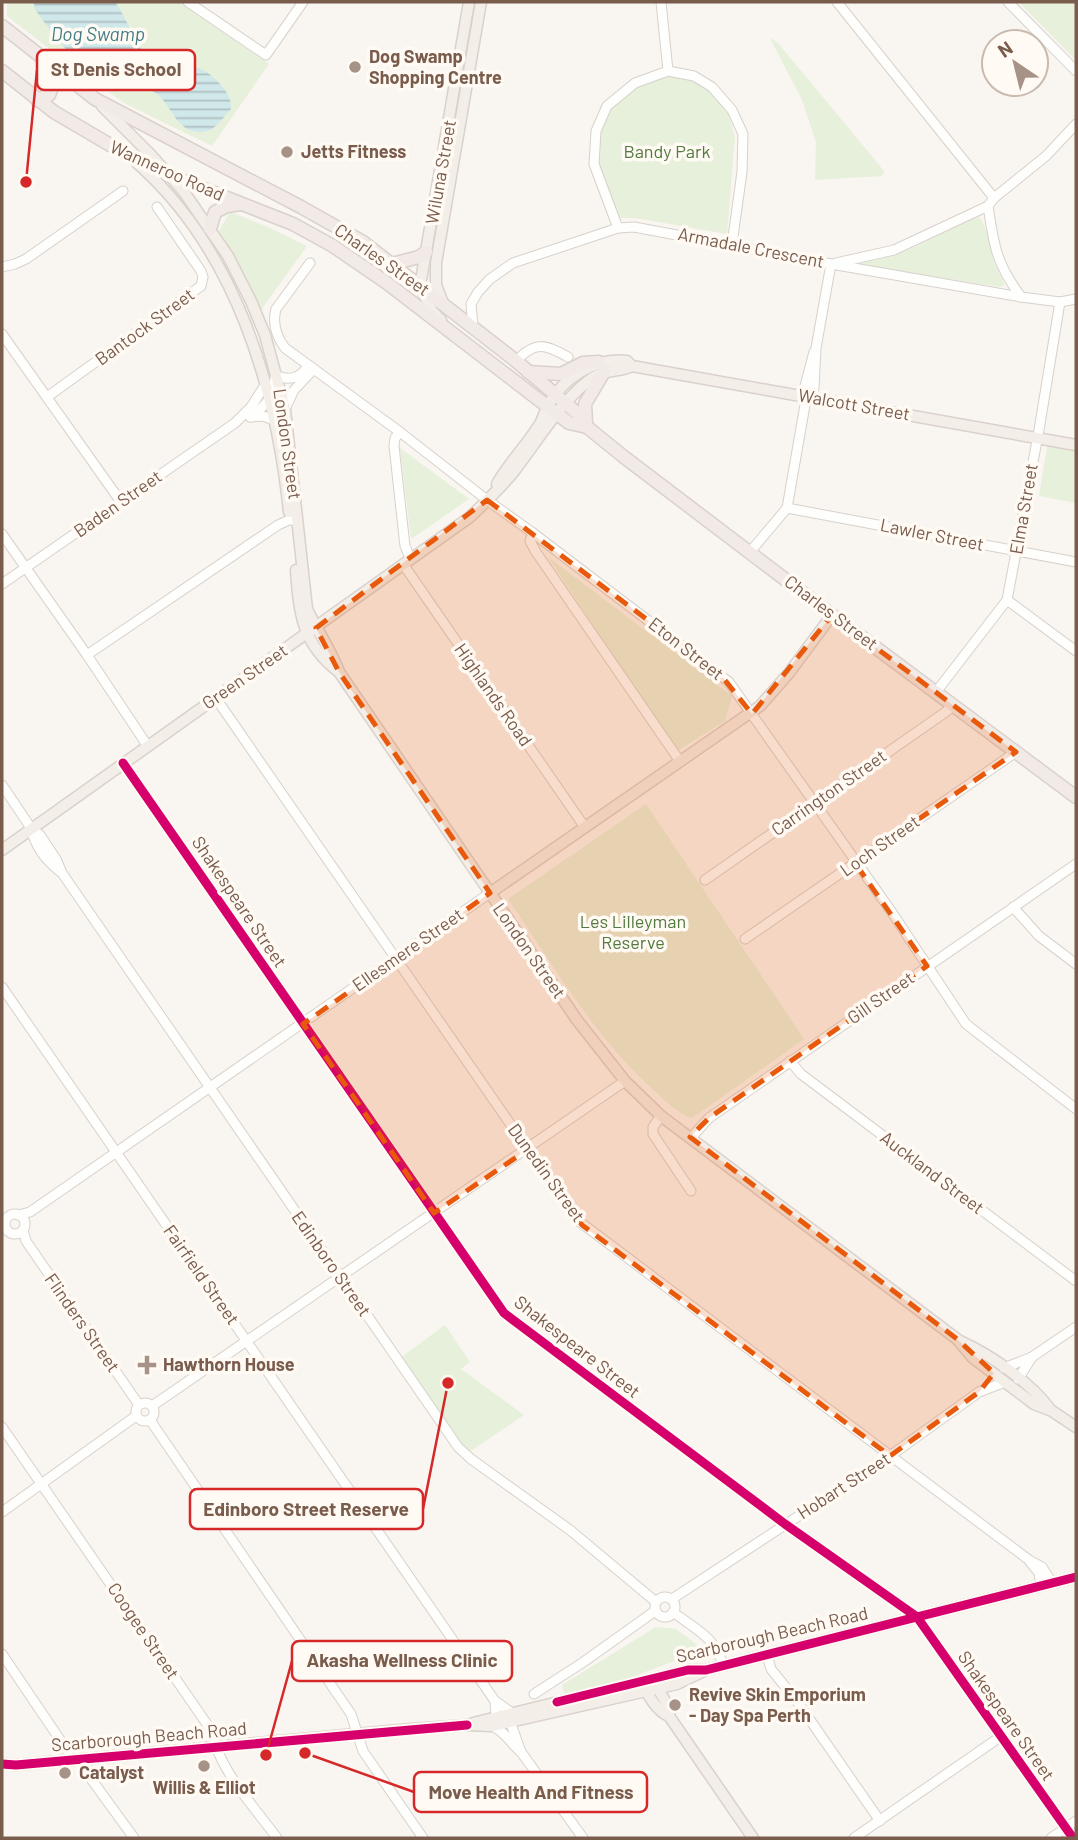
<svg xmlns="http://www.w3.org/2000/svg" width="1078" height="1840" viewBox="0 0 1078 1840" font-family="Barlow,sans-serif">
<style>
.green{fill:#e7f0db}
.water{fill:url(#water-rules)}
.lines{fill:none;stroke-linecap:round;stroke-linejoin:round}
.minor-casing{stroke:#d7d1cb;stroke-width:11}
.major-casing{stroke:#dad1cc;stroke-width:13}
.highway-casing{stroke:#dad1cc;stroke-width:15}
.minor{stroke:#fefefd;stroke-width:9}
.major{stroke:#f3eee8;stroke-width:10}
.highway{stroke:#f2eae7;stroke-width:12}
.cycleway-casing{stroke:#fffaf3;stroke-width:13}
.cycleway{stroke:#d6006c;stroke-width:9}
.marked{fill:#e8590c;fill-opacity:0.2;stroke:#e8590c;stroke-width:5;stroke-dasharray:14 9;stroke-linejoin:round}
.poi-dot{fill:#a69286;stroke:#fffaf3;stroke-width:2.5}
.labels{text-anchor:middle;stroke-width:7;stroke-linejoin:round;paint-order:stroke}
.poi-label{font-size:18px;font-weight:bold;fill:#7a5c4d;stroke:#fffaf3;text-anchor:start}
.park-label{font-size:18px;fill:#537a41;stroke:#fffaf3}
.street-label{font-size:18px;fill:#7a5c4d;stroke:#fffaf3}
.water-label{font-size:19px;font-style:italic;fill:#437c86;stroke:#fffaf3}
.leader{fill:none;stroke:#d62828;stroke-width:2.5}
.callout-dot{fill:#d62828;stroke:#fffaf3;stroke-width:2.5}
.callout{fill:#fffaf3;stroke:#d62828;stroke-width:2.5}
.callout-label{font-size:19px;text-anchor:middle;font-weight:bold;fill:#7a5c4d}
</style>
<defs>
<pattern id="water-rules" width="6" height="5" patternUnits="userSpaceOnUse" patternTransform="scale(1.75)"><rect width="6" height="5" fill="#d0e8ea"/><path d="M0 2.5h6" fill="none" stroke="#aebfc0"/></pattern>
</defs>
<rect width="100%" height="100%" fill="#f9f5f0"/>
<g class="green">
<path d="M7 2H180L269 64 212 146 126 104 82 74 7 16Z"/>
<path d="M1019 2H1076V60Z"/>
<path d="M770 38 778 43 884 171 882 176 815 180 816 142 802 100Z"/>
<path d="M666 76 691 78 709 89 728 112 735 137 727 234 635 218H619L599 166V133L609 109 635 88Z"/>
<path d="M230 212 268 227 307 246 261 310 219 231Z"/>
<path d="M979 217C990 230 989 249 995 265 998 272 1003 277 1004 285L1000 287 858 265V262C875 259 892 257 908 250 932 240 954 225 979 217Z"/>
<path d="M1048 442 1076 447V503L1039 496Z"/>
<path d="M400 448 469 499 411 539Z"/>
<path d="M548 557 732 696 725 721 677 751Z"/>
<path d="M646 804 804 1039 692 1118C677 1113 668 1103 657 1093 596 1040 554 966 508 899Z"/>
<path d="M445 1325 470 1362 461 1369 524 1415 469 1452 462 1448 400 1358Z"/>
<path d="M656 1627 676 1629 704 1650 621 1681 565 1695 562 1685Z"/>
</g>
<path class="water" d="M34 2H115C124 13 141 54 148 58 170 75 192 51 221 85 228 93 231 99 231 109 223 117 215 132 202 132 174 133 172 102 154 92 140 84 121 85 107 79 75 66 53 35 34 8Z"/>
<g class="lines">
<g class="minor-casing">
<g id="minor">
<path d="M188 2 266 55 303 2"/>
<path d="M661 2 668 71"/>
<path d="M837 2 994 198"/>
<path d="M1008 2 1076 71"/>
<path d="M988 206C994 246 996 263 1021 297L1060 302 1076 299"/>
<path d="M618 228 594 164 596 131 607 106 635 83 668 71 694 76 712 87 732 110 743 134 742 172 732 244"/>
<path d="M310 263 276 309C272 324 276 336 285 348L400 432 487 500 533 533 729 682 891 911 966 1024 1076 1109"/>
<path d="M836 263 894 250 988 206 994 198 1046 156 1076 124"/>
<path d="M2 267 15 264 26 259 123 191"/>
<path d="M473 327 471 304 478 292 490 279 513 263 618 228 634 227 831 264 1021 297"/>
<path d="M2 334 121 502"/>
<path d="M516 361C535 341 545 344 568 357"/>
<path d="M277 376C290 381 300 378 308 366"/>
<path d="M47 397 201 286 203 277 201 271 157 207"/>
<path d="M809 398 805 386 814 352"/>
<path d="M285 409 294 390 314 369"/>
<path d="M250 417 263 416 274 420"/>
<path d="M251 417C266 405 273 398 275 378"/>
<path d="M400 432 395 438 394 446 405 546 410 558"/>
<path d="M787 508 1076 562"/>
<path d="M533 533 530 541 536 552 679 760"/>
<path d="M2 534 87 655 147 745"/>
<path d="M750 552 787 508 805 405 814 388 816 348 831 264"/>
<path d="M403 564 584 826"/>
<path d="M2 584 235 423 251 407 265 385"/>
<path d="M1007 600 1076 651"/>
<path d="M87 655 278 525 289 520H297"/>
<path d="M936 692 1007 600 1039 430 1060 302"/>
<path d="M215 697 576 1219 1029 1560 1042 1567 1052 1583"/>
<path d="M123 763 504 1313 785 1524 917 1617 1073 1838"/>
<path d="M2 785 31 828 40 835 56 859 62 873 458 1447 471 1459 570 1530 656 1602"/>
<path d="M31 828C35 846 46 861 61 872"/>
<path d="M705 880 947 711 952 705"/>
<path d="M1013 907 1039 936 1076 964"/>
<path d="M745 939 1016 752"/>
<path d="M2 987 495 1701 512 1713"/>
<path d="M790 1061 801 1074 1076 1281"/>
<path d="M661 1116 653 1127V1134L691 1191"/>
<path d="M691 1138 709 1118 1076 864"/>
<circle cx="15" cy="1224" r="10"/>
<path d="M18 1215 30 1212 490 893"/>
<path d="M23 1230 26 1241 139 1405"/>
<path d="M1004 1368 1032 1357 1076 1327"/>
<path d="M1018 1379 1032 1357"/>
<circle cx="145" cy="1412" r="9"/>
<path d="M152 1406 625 1081"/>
<path d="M150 1420 351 1714 363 1751 423 1838"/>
<path d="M2 1427 211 1730C215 1738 216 1747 220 1756 233 1785 258 1812 277 1838"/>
<path d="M2 1512 136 1416"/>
<path d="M1030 1562 1039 1573 1041 1586"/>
<circle cx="665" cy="1607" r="10"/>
<path d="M672 1599 890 1456 979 1392 1005 1382"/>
<path d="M673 1612C695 1629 716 1637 723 1666"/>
<path d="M2 1654 67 1750 70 1760"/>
<path d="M767 1655 771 1669 799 1704 880 1821"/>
<path d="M534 1694 582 1663 655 1611"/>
<path d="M495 1701 496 1717 511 1724 521 1752"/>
<path d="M492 1726C505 1731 511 1744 521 1752L583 1838"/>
<path d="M85 1759 89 1776 134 1838"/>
<path d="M854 1838 1000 1737"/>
<path d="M1051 1838 1076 1821"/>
</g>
</g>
<g class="major-casing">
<g id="major">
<path d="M102 106 151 155 184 192 228 256 251 301 265 335 285 409 307 609C317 631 331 649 339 672L577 1020 625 1081 661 1116 957 1339 973 1358 1034 1404 1052 1411 1076 1427"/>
<path d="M137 163C235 249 276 386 289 512"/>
<path d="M443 303 436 285V263L481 2"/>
<path d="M441 320 432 311 420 286 469 2"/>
<path d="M497 484C509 462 528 444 541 422 543 417 545 412 547 407 563 378 594 357 627 361L632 366 1076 445"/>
<path d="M296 570C299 613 302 644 339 672"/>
<path d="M2 850 470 517C485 502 502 487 515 470 536 443 567 392 596 376 607 369 621 372 632 366"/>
<path d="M490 893 760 706 789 673 832 615"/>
<path d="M960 1341C991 1355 1030 1382 1050 1409"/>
<path d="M655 1684 670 1709 669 1716"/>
<path d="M644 1685C647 1695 658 1712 669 1716L753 1838"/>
<path d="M473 1723 688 1670H706L1076 1577"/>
<path d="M2 1764 16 1765 411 1729 467 1725 492 1726 677 1684 706 1670"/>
</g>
</g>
<g class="highway-casing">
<g id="highway">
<path d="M2 26 95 99 301 207 363 242 516 361 577 413 587 427 624 457 832 615 1076 797"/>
<path d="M2 71 54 112 129 156 169 175 293 224 333 246 387 283 569 423 587 427"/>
<path d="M37 100 49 95 53 85 44 61"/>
<path d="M210 229 215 212 227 206 241 204"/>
<path d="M392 264 419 257 426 252"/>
<path d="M528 372 561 374 583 363 599 362"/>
<path d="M586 423 585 404 604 372"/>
</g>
</g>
<use href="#minor" class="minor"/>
<use href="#major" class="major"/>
<use href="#highway" class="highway"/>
<g class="cycleway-casing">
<g id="cycleway">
<path d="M123 763 504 1313 785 1524 917 1617 1073 1838"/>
<path d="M557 1702 688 1670H706L1076 1577"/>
<path d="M2 1764 16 1765 467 1725"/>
</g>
</g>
<use href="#cycleway" class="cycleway"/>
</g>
<path class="marked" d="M487 500 720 674 752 714 832 615 1016 752 855 863 927 966 709 1118 690 1137 957 1339 994 1373 979 1392 890 1456 582 1225 527 1150 434 1213 303 1024 490 893 339 672 316 628Z"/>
<g class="poi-dot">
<circle cx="355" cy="67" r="7"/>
<circle cx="287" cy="152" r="7"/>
<path d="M143.5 1354.5h7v7h7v7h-7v7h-7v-7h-7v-7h7z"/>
<circle cx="675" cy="1705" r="7"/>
<circle cx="204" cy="1766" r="7"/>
<circle cx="65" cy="1773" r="7"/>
</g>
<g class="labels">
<g class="poi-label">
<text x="369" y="63">Dog Swamp<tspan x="369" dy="21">Shopping Centre</tspan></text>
<text x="301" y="158">Jetts Fitness</text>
<text x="163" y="1371">Hawthorn House</text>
<text x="689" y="1701">Revive Skin Emporium<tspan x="689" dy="21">- Day Spa Perth</tspan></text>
<text x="79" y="1779">Catalyst</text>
<text x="204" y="1794" text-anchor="middle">Willis &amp; Elliot</text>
</g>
<g class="park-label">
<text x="667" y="158">Bandy Park</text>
<text x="633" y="928">Les Lilleyman<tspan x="633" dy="21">Reserve</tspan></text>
</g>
<g class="street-label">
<text transform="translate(167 171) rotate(24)" y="6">Wanneroo Road</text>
<text transform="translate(441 172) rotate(-80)" y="6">Wiluna Street</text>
<text transform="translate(751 248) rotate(11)" y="6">Armadale Crescent</text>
<text transform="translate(382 260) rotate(35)" y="6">Charles Street</text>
<text transform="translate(145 327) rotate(-36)" y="6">Bantock Street</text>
<text transform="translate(854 405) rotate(10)" y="6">Walcott Street</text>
<text transform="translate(287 444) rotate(82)" y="6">London Street</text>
<text transform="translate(118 504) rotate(-35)" y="6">Baden Street</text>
<text transform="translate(1024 509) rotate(-80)" y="6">Elma Street</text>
<text transform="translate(932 535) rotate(11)" y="6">Lawler Street</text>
<text transform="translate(831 613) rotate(37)" y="6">Charles Street</text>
<text transform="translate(686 649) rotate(38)" y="6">Eton Street</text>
<text transform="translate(245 677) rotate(-35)" y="6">Green Street</text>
<text transform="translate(493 695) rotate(55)" y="6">Highlands Road</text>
<text transform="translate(829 793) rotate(-35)" y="6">Carrington Street</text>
<text transform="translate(880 846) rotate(-35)" y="6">Loch Street</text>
<text transform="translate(239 902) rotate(56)" y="6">Shakespeare Street</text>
<text transform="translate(408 950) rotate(-35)" y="6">Ellesmere Street</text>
<text transform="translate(529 951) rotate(55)" y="6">London Street</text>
<text transform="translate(881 998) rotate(-35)" y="6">Gill Street</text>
<text transform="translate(546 1173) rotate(54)" y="6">Dunedin Street</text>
<text transform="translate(932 1173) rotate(37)" y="6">Auckland Street</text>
<text transform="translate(331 1264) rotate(55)" y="6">Edinboro Street</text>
<text transform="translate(201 1275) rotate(55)" y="6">Fairfield Street</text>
<text transform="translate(82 1323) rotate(55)" y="6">Flinders Street</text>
<text transform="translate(577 1347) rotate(38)" y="6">Shakespeare Street</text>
<text transform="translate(844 1486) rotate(-33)" y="6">Hobart Street</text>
<text transform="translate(143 1631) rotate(56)" y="6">Coogee Street</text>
<text transform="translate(772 1635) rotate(-13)" y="6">Scarborough Beach Road</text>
<text transform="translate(1006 1716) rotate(55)" y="6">Shakespeare Street</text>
<text transform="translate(149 1737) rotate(-5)" y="6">Scarborough Beach Road</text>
</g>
<g class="water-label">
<text x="98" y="41">Dog Swamp</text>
</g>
</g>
<path class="leader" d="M26 182L37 70M448 1383L423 1509M266 1755L292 1661M305 1753L414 1792"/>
<g class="callout-dot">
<circle cx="26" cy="182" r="7"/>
<circle cx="448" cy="1383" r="7"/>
<circle cx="266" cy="1755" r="7"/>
<circle cx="305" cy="1753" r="7"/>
</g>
<g class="callout">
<rect x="37" y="50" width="158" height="40" rx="7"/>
<rect x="190" y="1489" width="233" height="40" rx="7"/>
<rect x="292" y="1641" width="220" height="40" rx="7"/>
<rect x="414" y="1772" width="233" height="40" rx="7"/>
</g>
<g class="callout-label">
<text x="116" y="76">St Denis School</text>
<text x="306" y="1516">Edinboro Street Reserve</text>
<text x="402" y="1667">Akasha Wellness Clinic</text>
<text x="531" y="1799">Move Health And Fitness</text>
</g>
<rect width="1078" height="1840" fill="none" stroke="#7a5c4d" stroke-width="7"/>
<g transform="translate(1015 63) rotate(325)"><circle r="33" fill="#fffaf3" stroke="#cabbb1" stroke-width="2"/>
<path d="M0-5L12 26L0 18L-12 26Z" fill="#a69286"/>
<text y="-10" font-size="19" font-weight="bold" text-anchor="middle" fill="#7a5c4d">N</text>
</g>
</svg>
